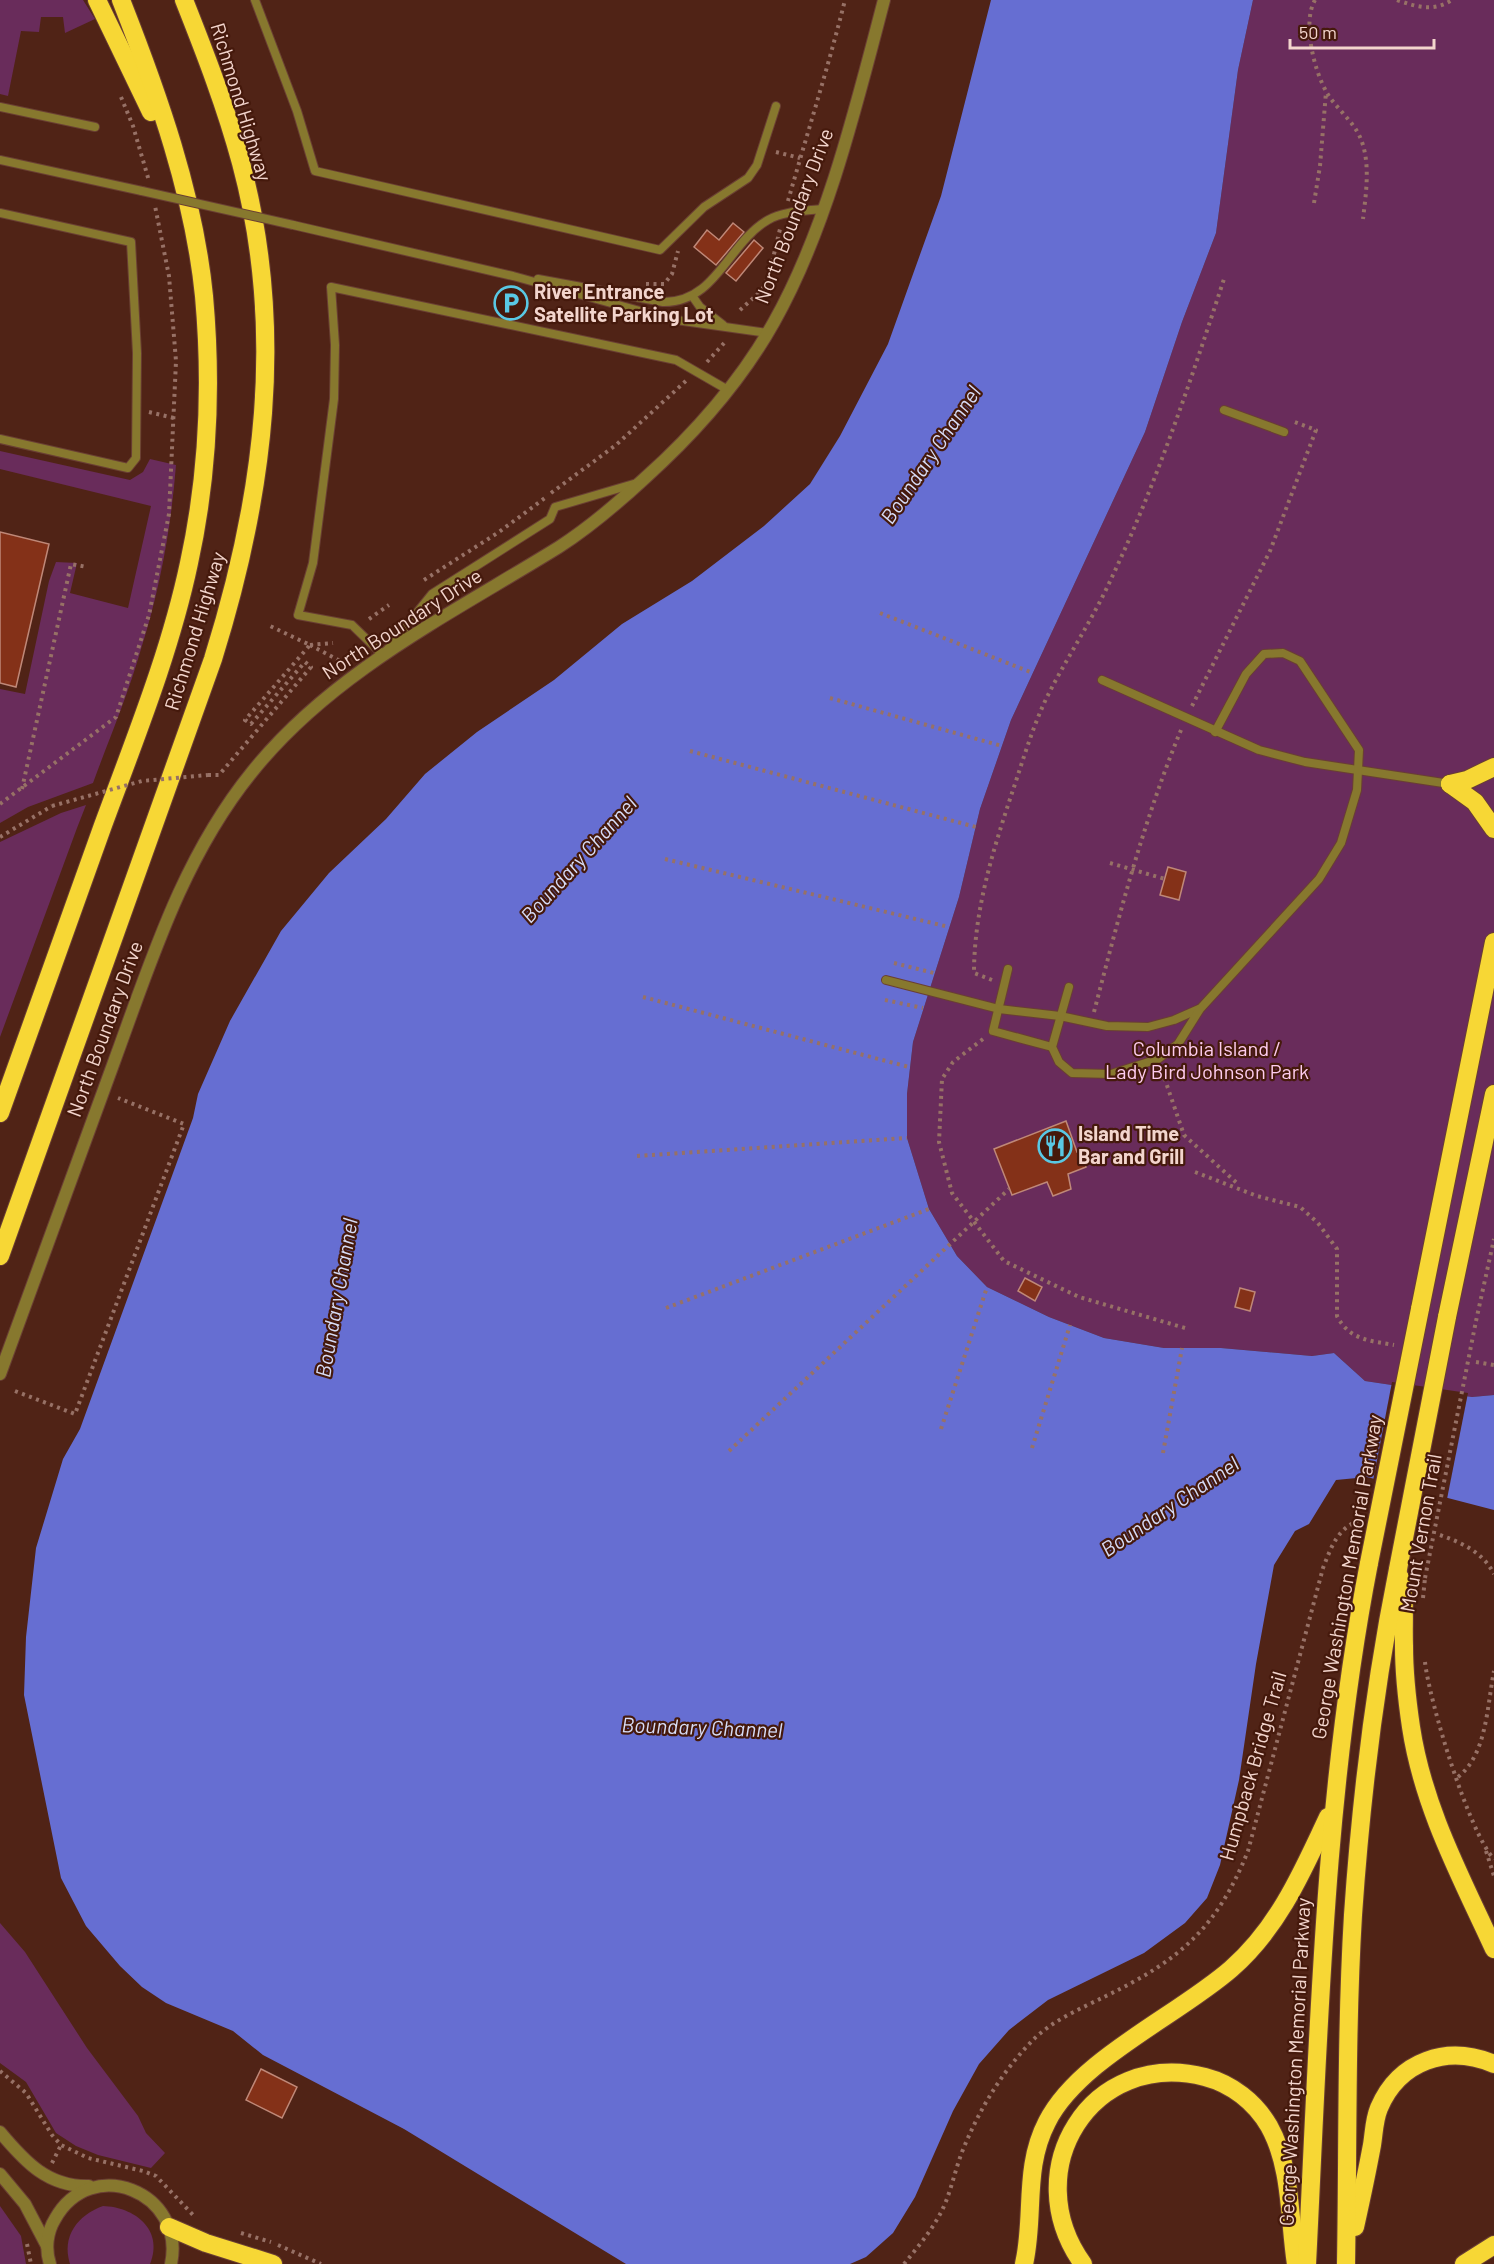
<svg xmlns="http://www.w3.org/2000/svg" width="1494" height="2264" viewBox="0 0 1494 2264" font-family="Barlow,sans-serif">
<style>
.green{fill:#692c5b}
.water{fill:#666ed2}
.pier{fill:#502316}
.building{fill:#843118;stroke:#bf8878;stroke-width:1.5}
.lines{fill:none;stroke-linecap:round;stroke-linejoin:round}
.service-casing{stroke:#6a3f33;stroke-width:10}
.tertiary-casing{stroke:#6a3f33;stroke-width:14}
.motorway-casing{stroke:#6a3f33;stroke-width:20}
.path{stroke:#977166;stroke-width:4;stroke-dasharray:3 4.5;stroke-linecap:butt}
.service{stroke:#87782e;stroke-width:8}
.tertiary{stroke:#87782e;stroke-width:12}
.motorway{stroke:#f7d735;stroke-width:18}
.service-bridge-casing{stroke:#6a3f33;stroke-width:10;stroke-linecap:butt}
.motorway-bridge-casing{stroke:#6a3f33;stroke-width:20;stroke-linecap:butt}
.path-bridge{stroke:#977166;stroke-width:4;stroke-dasharray:3 4.5;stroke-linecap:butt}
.service-bridge{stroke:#87782e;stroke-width:8}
.motorway-bridge{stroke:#f7d735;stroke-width:18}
.labels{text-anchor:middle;stroke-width:4.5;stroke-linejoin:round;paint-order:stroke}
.street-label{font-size:20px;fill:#f3d5cd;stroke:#45190c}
.poi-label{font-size:20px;font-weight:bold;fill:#f3d5cd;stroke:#45190c;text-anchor:start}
.park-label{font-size:20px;fill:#feccef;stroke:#45190c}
.water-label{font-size:21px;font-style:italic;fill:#d7dcf6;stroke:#45190c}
</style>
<rect width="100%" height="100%" fill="#502316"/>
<g class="green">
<path d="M0 0H83L95 19 65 33 63 17H41L39 32 21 31 8 96 0 94Z"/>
<path d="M1253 0H1494V1395L1472 1397 1365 1381 1334 1353 1312 1356 1221 1348H1164L1104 1338 1049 1317 987 1287 957 1256 929 1209 907 1138V1094L913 1042 959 897 980 809 1011 720 1145 432 1182 322 1216 233 1238 70Z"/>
<path d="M0 451 130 480 143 472 150 459 176 465C171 528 160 589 141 649 128 695 109 739 93 783L28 807 0 823V689L25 694 49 581 56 562 77 563 70 593 128 608 151 506 0 469Z"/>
<path d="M86 805 77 828 0 1037V842L61 813Z"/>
<path d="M0 1923 25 1952 87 2048 138 2116 146 2133 165 2153 151 2168 98 2155 76 2146 56 2133 26 2082 0 2063Z"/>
<path d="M0 2206 21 2236 26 2264H0Z"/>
<path d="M103 2206C134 2207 164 2229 150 2264H70C61 2236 78 2215 103 2206Z"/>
</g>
<path class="water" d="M991 0H1253L1238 70 1216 233 1182 322 1145 432 1011 720 980 809 959 897 913 1042 907 1094V1138L929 1209 957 1256 987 1287 1049 1317 1104 1338 1164 1348H1221L1312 1356 1334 1353 1365 1381 1472 1397 1494 1395V1510L1367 1477 1336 1480 1309 1524 1295 1531 1274 1565 1256 1664 1239 1780 1220 1865 1207 1898 1185 1923 1144 1953 1048 2000 1009 2030 979 2064 953 2111 915 2197 893 2233 866 2257 850 2264H626L404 2129 263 2055 233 2031 166 2003 142 1987 120 1966 86 1926 61 1878 24 1695 26 1637 36 1548 63 1459 80 1429 193 1118 198 1094 230 1021 281 931 329 873 386 819 425 774 477 732 554 680 622 624 692 581 764 526 810 484 840 436 888 344 941 196Z"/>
<path class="pier" d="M1392 1382 1468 1393 1447 1499 1373 1481Z"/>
<g class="building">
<path d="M733 223 744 232 716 265 694 247 707 230 719 240Z"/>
<path d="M754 240 763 248 736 281 726 273Z"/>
<path d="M0 532 49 544 16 687 0 683Z"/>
<path d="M1168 867 1186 872 1179 900 1160 895Z"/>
<path d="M1066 1121 1077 1152 1080 1151 1086 1167 1068 1174 1071 1189 1053 1196 1047 1182 1012 1195 994 1149Z"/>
<path d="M1025 1278 1042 1287 1035 1301 1018 1291Z"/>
<path d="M1240 1288 1255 1292 1250 1311 1235 1307Z"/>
<path d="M261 2069 297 2087 282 2118 246 2100Z"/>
</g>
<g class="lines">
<g class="service-casing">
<g id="service">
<path d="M255 0 297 111 315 171 660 250 704 207 748 178 757 165 776 106"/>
<path d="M0 107 95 127"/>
<path d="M0 160 142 191"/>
<path d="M0 213 131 242 137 353 136 458 128 468 0 439"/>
<path d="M293 225 513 276 669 319 768 333"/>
<path d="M538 279 663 302C716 303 728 243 768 220 783 211 805 211 822 209"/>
<path d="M693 297 700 307 723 325"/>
<path d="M1224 410 1284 432"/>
<path d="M637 483 555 507 550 519 432 594 383 655 352 625 298 615 313 563 334 399 335 345 331 287 676 360 728 390"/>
<path d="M1102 680 1259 750 1305 762 1450 784"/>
<path d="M1008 969 993 1031 1052 1047"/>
<path d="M886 980 999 1009 1060 1016 1107 1026 1148 1027 1174 1020 1199 1009"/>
<path d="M1069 987 1052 1047 1059 1062 1072 1073 1111 1074 1158 1059 1178 1044 1200 1009 1319 879 1341 843 1357 790 1359 750 1300 661 1283 653 1264 654 1246 674 1215 732"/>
</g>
</g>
<g class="tertiary-casing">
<g id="tertiary">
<path d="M0 1374C38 1270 76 1166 114 1062 151 961 183 857 252 772 332 672 451 614 559 547 590 527 618 503 645 478 695 433 741 381 774 322 827 228 857 103 884 0"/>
<path d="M0 2132C25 2162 48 2187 89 2186"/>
<path d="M0 2174 25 2204 47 2246"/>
<path d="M50 2264C45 2249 47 2232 55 2219 91 2154 186 2192 171 2264"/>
</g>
</g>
<g class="motorway-casing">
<g id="motorway">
<path d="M97 0 151 112"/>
<path d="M1450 784 1475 802 1494 829"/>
<path d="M1450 784 1467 780 1494 767"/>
<path d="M0 1113C34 1018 68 923 102 828 134 741 170 653 189 563 208 476 212 385 204 296 194 195 158 94 121 0"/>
<path d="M0 1256 213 659C264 496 286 331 241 163 226 107 205 53 184 0"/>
<path d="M1420 1309 1494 942"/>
<path d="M1447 1317 1494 1094"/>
<path d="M1400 1578C1406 1601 1403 1622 1404 1646 1404 1673 1407 1700 1411 1727 1423 1807 1461 1877 1494 1949"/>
<path d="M169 2227 206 2243 273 2264"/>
<path d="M1355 2227C1361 2200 1367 2172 1372 2145 1374 2133 1374 2120 1379 2108 1399 2061 1447 2044 1494 2064"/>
<path d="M1024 2264C1035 2216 1023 2168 1047 2122 1078 2060 1177 2016 1231 1969 1278 1928 1302 1873 1328 1817"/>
<path d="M1083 2264C1016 2171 1091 2048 1205 2077 1232 2084 1255 2102 1269 2126 1292 2167 1289 2219 1296 2264"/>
<path d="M1307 2264C1319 2029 1324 1794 1369 1563"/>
<path d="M1346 2264C1348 2148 1346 2031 1353 1915 1361 1798 1375 1683 1398 1569"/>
<path d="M1464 2264 1494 2245"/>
</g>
</g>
<g class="path">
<path d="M1315 0C1302 22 1314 71 1327 93 1336 108 1353 121 1360 137 1371 162 1366 193 1363 219"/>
<path d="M1397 0C1417 7 1433 12 1452 0"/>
<path d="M121 97 133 126 149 181"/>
<path d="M776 152 800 158"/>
<path d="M788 201C807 134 828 68 845 0"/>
<path d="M1314 203 1320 166 1326 92"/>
<path d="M646 284H664L672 274 678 251"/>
<path d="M740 310 762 290 769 275 780 229"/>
<path d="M707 362 725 342"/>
<path d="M149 412 174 418"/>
<path d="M551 493 616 445 688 379"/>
<path d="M424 580 499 532 545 498"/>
<path d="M880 613 1033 673"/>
<path d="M369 619 389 605"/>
<path d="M310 645 344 663"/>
<path d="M310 645 333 643"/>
<path d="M830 698 1002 746"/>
<path d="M1192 706 1270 551 1316 430 1292 421"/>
<path d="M690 751 976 827"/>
<path d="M208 775H219L311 667 305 662 251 724 245 720 310 645 270 626"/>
<path d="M22 789 71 564 87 567"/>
<path d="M0 804 116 717 149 615 169 514 176 361 169 276 155 206"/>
<path d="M0 837 52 806"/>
<path d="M665 859 949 927"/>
<path d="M1110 863 1165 879"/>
<path d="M894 963 934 973"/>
<path d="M992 980 974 973C974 909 994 847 1014 787 1024 757 1033 726 1047 697 1067 657 1093 619 1112 577 1157 482 1191 380 1224 279"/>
<path d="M643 997 909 1067"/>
<path d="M885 1000 923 1008"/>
<path d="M1094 1012C1119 916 1143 822 1181 730"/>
<path d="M983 1039 953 1062 942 1079 939 1142 952 1193 1004 1261 1079 1297 1185 1328"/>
<path d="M1162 1071 1184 1135 1239 1185"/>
<path d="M637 1156 907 1138"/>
<path d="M1195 1172 1257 1196 1300 1207 1318 1223 1337 1249V1316C1349 1340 1371 1341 1394 1345"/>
<path d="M666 1308 929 1209"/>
<path d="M1476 1321 1494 1239"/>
<path d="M1476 1362 1494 1365"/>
<path d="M15 1391 75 1414 184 1124 118 1098"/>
<path d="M941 1429 987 1287"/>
<path d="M1032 1448 1070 1325"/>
<path d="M729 1451 1009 1189"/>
<path d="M1163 1453 1182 1348"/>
<path d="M1440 1535C1462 1543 1483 1552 1494 1574"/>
<path d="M1423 1598 1425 1578"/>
<path d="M1425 1662C1429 1700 1469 1833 1494 1859"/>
<path d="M1458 1777C1487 1754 1487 1706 1494 1671"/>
<path d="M1486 1851 1494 1876"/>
<path d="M0 2071 26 2093 52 2135 61 2145 88 2158 143 2171 156 2176 195 2217"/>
<path d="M52 2163 61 2145"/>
<path d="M241 2233 271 2242"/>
<path d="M27 2244 31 2264"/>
<path d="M278 2245 321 2264"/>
<path d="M904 2264C916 2249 929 2234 939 2216 950 2197 954 2173 962 2152 979 2110 1001 2073 1032 2041 1051 2021 1082 2008 1106 1996 1180 1960 1217 1928 1248 1851L1323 1568C1331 1548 1337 1528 1360 1520"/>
</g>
<use href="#service" class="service"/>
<use href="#tertiary" class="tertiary"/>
<use href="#motorway" class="motorway"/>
<g class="service-bridge-casing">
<path id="service-bridge" d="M142 191 293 225"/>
</g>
<g class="motorway-bridge-casing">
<g id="motorway-bridge">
<path d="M1369 1563 1420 1309"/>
<path d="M1398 1569 1447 1317"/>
</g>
</g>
<g class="path-bridge">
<path d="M52 806 142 781 208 775"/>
<path d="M1425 1578 1476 1321"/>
</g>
<use href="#service-bridge" class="service-bridge"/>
<use href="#motorway-bridge" class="motorway-bridge"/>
</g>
<defs>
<g id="parking-ring" transform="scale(1.725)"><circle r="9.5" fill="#45190c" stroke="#59c8e4" stroke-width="1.5"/><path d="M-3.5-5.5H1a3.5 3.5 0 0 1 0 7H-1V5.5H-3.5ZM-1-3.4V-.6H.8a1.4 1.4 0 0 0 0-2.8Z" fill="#59c8e4"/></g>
<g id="restaurant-ring" transform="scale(1.725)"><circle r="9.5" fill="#45190c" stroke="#59c8e4" stroke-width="1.5"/><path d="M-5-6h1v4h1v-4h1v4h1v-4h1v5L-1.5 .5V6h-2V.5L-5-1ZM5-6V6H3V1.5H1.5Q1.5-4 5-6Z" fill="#59c8e4"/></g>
</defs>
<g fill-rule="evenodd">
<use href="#parking-ring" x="511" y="303"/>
<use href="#restaurant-ring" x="1055" y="1146"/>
</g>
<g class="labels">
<g class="street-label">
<text transform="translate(241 102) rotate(73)" y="7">Richmond Highway</text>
<text transform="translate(794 216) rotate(-69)" y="7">North Boundary Drive</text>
<text transform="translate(402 624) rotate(-33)" y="7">North Boundary Drive</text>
<text transform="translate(195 631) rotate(-73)" y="7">Richmond Highway</text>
<text transform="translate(105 1029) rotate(-70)" y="7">North Boundary Drive</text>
<text transform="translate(1421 1533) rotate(-80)" y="7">Mount Vernon Trail</text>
<text transform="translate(1347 1577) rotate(-80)" y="7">George Washington Memorial Parkway</text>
<text transform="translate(1253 1766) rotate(-74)" y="7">Humpback Bridge Trail</text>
<text transform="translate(1295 2062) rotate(-87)" y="7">George Washington Memorial Parkway</text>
</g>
<g class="poi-label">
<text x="534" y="299">River Entrance<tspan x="534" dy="23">Satellite Parking Lot</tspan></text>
<text x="1078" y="1141">Island Time<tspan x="1078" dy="23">Bar and Grill</tspan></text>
</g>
<g class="park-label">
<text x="1207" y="1056">Columbia Island /<tspan x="1207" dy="23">Lady Bird Johnson Park</tspan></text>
</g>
<g class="water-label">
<text transform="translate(931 455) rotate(-56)" y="7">Boundary Channel</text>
<text transform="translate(579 860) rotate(-48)" y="7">Boundary Channel</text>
<text transform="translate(337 1298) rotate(-80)" y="7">Boundary Channel</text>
<text transform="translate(1170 1507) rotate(-34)" y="7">Boundary Channel</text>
<text transform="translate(702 1728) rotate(2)" y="7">Boundary Channel</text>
</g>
</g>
<path d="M1290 39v9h144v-9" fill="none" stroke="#f3d5cd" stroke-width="3"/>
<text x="1299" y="39" font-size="18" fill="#f3d5cd" stroke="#45190c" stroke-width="4.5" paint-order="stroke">50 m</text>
</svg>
